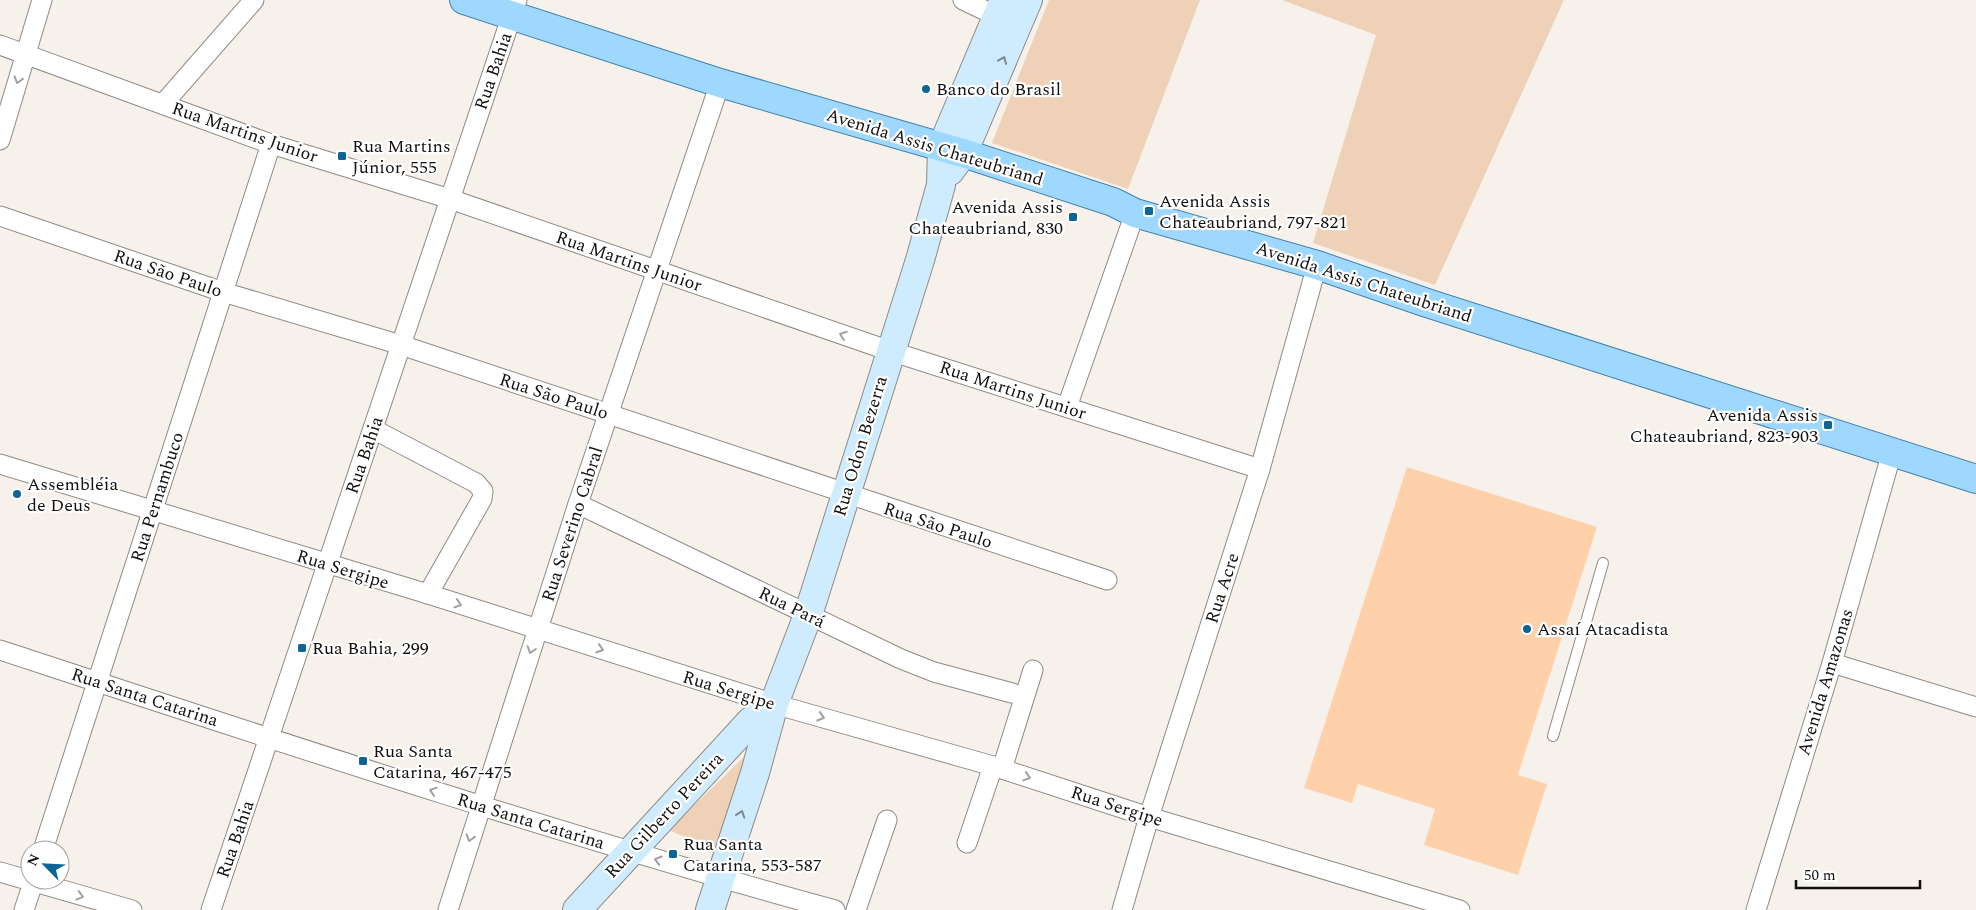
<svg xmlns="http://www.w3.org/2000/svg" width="1976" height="910" viewBox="0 0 1976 910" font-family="Spectral,serif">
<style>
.green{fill:#efd1b8}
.building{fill:#fed1ab}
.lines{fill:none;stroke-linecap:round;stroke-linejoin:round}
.lane-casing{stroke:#8f8a85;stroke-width:12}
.street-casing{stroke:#8f8a85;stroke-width:21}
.secondary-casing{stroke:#8f8a85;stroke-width:30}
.primary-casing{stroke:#4481aa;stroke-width:30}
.lane{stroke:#fff;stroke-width:10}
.street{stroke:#fff;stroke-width:19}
.secondary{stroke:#cfecff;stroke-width:28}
.primary{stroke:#9ed8fe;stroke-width:28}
.oneway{stroke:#7a8993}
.oneway2{stroke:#a1a09f}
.poi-dot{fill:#0d6595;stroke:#fff;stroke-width:2}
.labels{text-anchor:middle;stroke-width:4.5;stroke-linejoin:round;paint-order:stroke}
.street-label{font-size:18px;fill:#13110f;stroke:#fff}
.poi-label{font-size:18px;fill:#13110f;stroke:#fff;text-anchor:start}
</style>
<rect width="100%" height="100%" fill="#f7f1ec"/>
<g class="green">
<path d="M1049 0H1200L1128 189 992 143Z"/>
<path d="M1282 0H1564L1435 285 1313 243 1376 35Z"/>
<path d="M754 747 713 850 669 830Z"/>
</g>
<path class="building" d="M1407 467 1597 527 1518 775 1547 784 1518 875 1424 845 1435 809 1358 784 1352 803 1304 788Z"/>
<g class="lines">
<g class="lane-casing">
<path id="lane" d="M1553 736 1603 563"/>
</g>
<g class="street-casing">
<g id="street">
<path d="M963 0 1007 21"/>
<path d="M0 45 271 144 450 199 890 351 1260 469"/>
<path d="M163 104 254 0"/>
<path d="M0 140 42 0"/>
<path d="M0 216 223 292 401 345 1107 580"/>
<path d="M1067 407 1135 213"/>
<path d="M373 429 476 483 483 491 482 499 428 594"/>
<path d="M0 464 428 594 774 704 993 766 1149 817 1460 910"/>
<path d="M578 504 901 659 934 672 1012 693"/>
<path d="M0 650C277 741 554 833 835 910"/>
<path d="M1832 663 1976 707"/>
<path d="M1002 769 1033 670"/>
<path d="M967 843 993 766"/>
<path d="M43 850 271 144"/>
<path d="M0 872 132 910"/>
<path d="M24 910 34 880"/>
<path d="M211 910 517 0"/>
<path d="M448 910 578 504 720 83"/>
<path d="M856 910 887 820"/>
<path d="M1122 910 1149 817 1260 469 1317 265"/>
<path d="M1756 910 1832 663 1892 452"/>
</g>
</g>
<g class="secondary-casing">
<g id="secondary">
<path d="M950 171 963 153 1028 0"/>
<path d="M577 910 751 721 774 704"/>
<path d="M710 910 755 773 774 704 808 615 920 260 941 185 942 147 1004 0"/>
</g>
</g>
<g class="primary-casing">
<path id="primary" d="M464 0 720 83 966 154 1113 202 1135 213 1317 265 1427 303 1976 479"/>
</g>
<use href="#lane" class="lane"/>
<use href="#street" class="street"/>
<use href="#secondary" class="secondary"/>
<use href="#primary" class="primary"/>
</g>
<defs><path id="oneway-chevron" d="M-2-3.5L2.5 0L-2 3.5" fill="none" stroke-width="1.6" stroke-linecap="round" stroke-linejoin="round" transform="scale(1.25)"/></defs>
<g class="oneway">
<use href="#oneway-chevron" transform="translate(1003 60) rotate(-67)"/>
<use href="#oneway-chevron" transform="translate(741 814) rotate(-71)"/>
</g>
<g class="oneway2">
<use href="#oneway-chevron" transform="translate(18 80) rotate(107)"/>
<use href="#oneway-chevron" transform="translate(843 335) rotate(-161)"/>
<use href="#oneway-chevron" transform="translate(458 604) rotate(18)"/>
<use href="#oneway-chevron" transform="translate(600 649) rotate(18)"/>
<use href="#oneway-chevron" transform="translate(531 650) rotate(108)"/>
<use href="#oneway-chevron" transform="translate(821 717) rotate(16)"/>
<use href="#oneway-chevron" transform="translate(1027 777) rotate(18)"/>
<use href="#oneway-chevron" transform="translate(433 791) rotate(-162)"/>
<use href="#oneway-chevron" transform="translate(470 838) rotate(107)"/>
<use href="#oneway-chevron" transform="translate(658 860) rotate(-163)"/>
<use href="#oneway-chevron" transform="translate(80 896) rotate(15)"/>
</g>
<g class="poi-dot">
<circle cx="926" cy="89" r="5"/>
<rect x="337" y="151" width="10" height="10" rx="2.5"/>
<rect x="1144" y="206" width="10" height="10" rx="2.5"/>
<rect x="1068" y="212" width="10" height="10" rx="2.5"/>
<rect x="1823" y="420" width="10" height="10" rx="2.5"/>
<circle cx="17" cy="494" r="5"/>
<circle cx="1527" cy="629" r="5"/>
<rect x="297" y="643" width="10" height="10" rx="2.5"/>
<rect x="358" y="756" width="10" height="10" rx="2.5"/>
<rect x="668" y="849" width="10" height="10" rx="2.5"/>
</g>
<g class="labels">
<g class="street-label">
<text transform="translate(493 71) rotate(-71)" y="6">Rua Bahia</text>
<text transform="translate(245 132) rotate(19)" y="6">Rua Martins Junior</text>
<text transform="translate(935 147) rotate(17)" y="6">Avenida Assis Chateubriand</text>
<text transform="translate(629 261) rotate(19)" y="6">Rua Martins Junior</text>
<text transform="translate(168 273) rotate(19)" y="6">Rua São Paulo</text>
<text transform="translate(1364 282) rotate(18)" y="6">Avenida Assis Chateubriand</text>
<text transform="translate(1013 390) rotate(18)" y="6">Rua Martins Junior</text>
<text transform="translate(554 396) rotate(18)" y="6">Rua São Paulo</text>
<text transform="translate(860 446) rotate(-73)" y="6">Rua Odon Bezerra</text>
<text transform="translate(364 455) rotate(-71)" y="6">Rua Bahia</text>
<text transform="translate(157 497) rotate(-72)" y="6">Rua Pernambuco</text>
<text transform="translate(572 524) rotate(-72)" y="6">Rua Severino Cabral</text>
<text transform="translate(938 525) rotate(18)" y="6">Rua São Paulo</text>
<text transform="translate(343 569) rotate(17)" y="6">Rua Sergipe</text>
<text transform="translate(1222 588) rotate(-72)" y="6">Rua Acre</text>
<text transform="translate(792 607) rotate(26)" y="6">Rua Pará</text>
<text transform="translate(1825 682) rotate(-73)" y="6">Avenida Amazonas</text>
<text transform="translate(729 690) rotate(17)" y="6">Rua Sergipe</text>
<text transform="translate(145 697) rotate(18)" y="6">Rua Santa Catarina</text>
<text transform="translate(1117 806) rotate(18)" y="6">Rua Sergipe</text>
<text transform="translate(664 815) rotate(-47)" y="6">Rua Gilberto Pereira</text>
<text transform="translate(531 821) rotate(17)" y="6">Rua Santa Catarina</text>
<text transform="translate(235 839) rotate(-71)" y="6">Rua Bahia</text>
</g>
<g class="poi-label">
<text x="936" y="95">Banco do Brasil</text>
<text x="352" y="152">Rua Martins<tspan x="352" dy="21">Júnior, 555</tspan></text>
<text x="1159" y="207">Avenida Assis<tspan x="1159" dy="21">Chateaubriand, 797-821</tspan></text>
<text x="1063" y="213" text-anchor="end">Avenida Assis<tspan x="1063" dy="21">Chateaubriand, 830</tspan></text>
<text x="1818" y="421" text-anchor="end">Avenida Assis<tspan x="1818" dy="21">Chateaubriand, 823-903</tspan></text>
<text x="27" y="490">Assembléia<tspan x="27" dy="21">de Deus</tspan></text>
<text x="1537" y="635">Assaí Atacadista</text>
<text x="312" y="654">Rua Bahia, 299</text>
<text x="373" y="757">Rua Santa<tspan x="373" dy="21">Catarina, 467-475</tspan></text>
<text x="683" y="850">Rua Santa<tspan x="683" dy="21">Catarina, 553-587</tspan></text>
</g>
</g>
<g transform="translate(45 865) rotate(294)"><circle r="24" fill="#ffffff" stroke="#a1a09f"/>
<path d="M0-4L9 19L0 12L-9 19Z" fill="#0d6595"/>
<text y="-8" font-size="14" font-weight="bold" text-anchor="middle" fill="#13110f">N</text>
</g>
<path d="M1796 880v8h124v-8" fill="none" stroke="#13110f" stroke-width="2.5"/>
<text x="1804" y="880" font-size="15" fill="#13110f" stroke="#ffffff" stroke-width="4" paint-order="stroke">50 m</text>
</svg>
